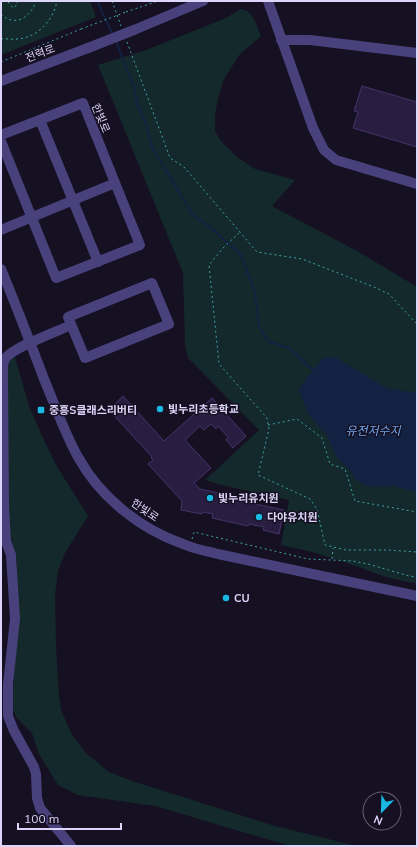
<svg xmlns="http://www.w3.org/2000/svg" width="418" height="847" viewBox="0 0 418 847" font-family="Mulish,'Noto Sans KR',sans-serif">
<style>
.green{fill:#14292b}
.water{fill:#132143}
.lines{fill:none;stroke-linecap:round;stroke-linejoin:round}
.stream{stroke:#132143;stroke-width:2}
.building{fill:#291e41;stroke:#44336a}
.path{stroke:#3ca3a8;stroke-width:1;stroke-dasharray:2 3;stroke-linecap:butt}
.minor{stroke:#49417c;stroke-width:10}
.path-bridge{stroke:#3ca3a8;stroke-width:1;stroke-dasharray:2 3;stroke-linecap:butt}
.minor-bridge{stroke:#49417c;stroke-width:10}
.poi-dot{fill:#19b9e3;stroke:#151022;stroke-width:1.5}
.labels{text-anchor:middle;stroke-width:3;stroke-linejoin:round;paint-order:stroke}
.street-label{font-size:11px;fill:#ded6fa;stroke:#151022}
.poi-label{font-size:11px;font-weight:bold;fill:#ded6fa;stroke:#151022;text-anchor:start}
.water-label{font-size:12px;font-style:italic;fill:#6fa6ef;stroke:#151022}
</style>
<rect width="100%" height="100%" fill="#151022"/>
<g class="green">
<path d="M1 1H90L96 17 1 55Z"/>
<path d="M240 9C254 10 256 25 261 36L240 54 224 79 218 99 215 114V131L221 141 236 156 255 169 295 180 272 206 359 252 417 287V583C386 580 361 567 332 558 316 552 298 549 281 545L289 500 221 485 205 480 259 430 188 358 185 346 183 273 98 65 146 50 226 18Z"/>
<path d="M15 357 29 406 43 438 56 465 88 516 65 553 58 571 55 595 56 646 59 696 61 710 72 735 86 753 109 772 132 781 275 826 357 846H290L155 806 78 795 58 785 39 754 32 733 16 717 12 707 17 633V560L10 534 8 519 7 374 10 360Z"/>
</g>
<path class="water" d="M335 357 386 388 417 393V492L393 486 369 487 355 479 348 468 337 458 327 435 308 414 299 390 303 383 323 358Z"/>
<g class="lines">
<g class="stream">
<path d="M97 1 113 35"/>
<path d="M116 41 134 87 137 104 146 123 152 147 193 215 209 226 241 255 255 293 259 327 268 341 291 349 313 370"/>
</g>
</g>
<g class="building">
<path d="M362 86 417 102V147L353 128 358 112 354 111Z"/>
<path d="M123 396 164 441 212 398 246 436 233 448 226 440 228 437 218 426 216 429 211 424 204 430 200 426 185 440 211 468 194 483 200 489 228 495 227 498 284 510 279 534 263 530 264 527 249 524 248 526 212 518 213 514 203 512 202 514 181 510 182 501 148 464 153 460 151 458 152 457 109 410Z"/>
</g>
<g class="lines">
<g class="path">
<path d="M112 1 121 26"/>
<path d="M8 2 13 8 17 5V1"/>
<path d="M126 12 158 1"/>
<path d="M1 14C15 28 31 17 36 1"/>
<path d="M1 39C6 38 11 40 17 39 37 38 53 21 57 1"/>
<path d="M127 42 170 158 184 167 257 252 302 259 374 287 389 294 417 324"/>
<path d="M1 62 81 29"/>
<path d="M239 233 224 247 209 265 219 364 267 418 269 429 258 475 310 499 317 509 325 545 346 550H387L417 552"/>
<path d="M268 425 297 419 322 438 330 464 345 469 355 501 417 512"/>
<path d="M192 539 194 532 308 559 353 561 368 564 409 576 417 577"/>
<path d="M332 559 333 548"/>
</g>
<g class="minor">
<path d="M268 1 313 128 324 150 336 160 417 184"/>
<path d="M134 30 203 1"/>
<path d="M281 40H310L417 53"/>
<path d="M1 81 88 48"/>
<path d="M40 120 98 262"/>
<path d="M1 135 83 103 140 245 56 278 1 141"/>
<path d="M1 230 115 183"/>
<path d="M1 269C16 305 30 342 44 379 55 405 64 432 78 457 100 497 140 529 183 544 194 549 206 551 218 554L417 596"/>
<path d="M152 283 169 324 85 358 68 317Z"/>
<path d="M71 846 40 808 37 798 36 774 34 767 14 731 8 716V684L15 619 11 555 6 541 4 507 3 381C3 374 2 365 5 359 11 348 58 331 71 325"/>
</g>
<path class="path-bridge" d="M81 29 126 12"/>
<path class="minor-bridge" d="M88 48 134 30"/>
</g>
<g class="poi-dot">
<circle cx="160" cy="409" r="4"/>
<rect x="37" y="406" width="8" height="8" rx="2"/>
<circle cx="210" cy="498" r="4"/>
<circle cx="259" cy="517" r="4"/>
<circle cx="226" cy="598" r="4"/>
</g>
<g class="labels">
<g class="street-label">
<text transform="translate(40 53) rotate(-21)" y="4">전력로</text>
<text transform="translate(101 118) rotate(68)" y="4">한빛로</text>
<text transform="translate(145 510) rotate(34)" y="4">한빛로</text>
</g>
<g class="poi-label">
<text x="168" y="413">빛누리초등학교</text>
<text x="49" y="414">중흥S클래스리버티</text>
<text x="218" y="502">빛누리유치원</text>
<text x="267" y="521">다야유치원</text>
<text x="234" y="602">CU</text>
</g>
<g class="water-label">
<text x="373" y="435">유전저수지</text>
</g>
</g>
<rect width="418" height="847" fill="none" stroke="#ded6fa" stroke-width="4"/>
<g transform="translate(382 811) rotate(203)"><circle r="19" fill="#151022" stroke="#655f78"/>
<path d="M0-3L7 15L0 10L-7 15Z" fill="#19b9e3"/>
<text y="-6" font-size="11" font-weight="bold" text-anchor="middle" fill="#ded6fa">N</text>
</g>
<path d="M18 823v6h103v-6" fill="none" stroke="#ded6fa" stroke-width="2"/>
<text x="24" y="823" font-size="12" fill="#ded6fa" stroke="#151022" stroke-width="3" paint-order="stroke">100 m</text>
</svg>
